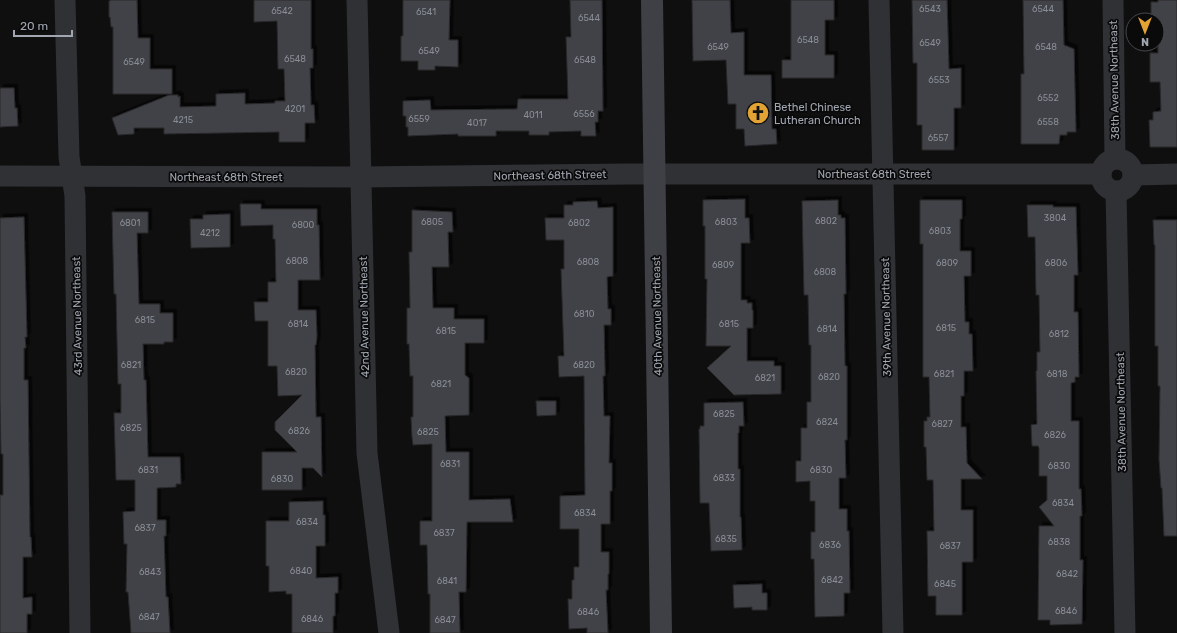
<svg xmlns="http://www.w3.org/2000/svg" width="1177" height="633" viewBox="0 0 1177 633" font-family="Rubik,sans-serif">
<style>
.building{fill:#404246;stroke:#29292c;filter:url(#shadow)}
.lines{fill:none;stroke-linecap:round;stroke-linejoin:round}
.street{stroke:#303135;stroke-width:21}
.secondary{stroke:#3e4045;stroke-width:22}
.labels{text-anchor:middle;stroke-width:3.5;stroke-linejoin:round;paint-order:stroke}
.number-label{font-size:9px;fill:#898d96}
.street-label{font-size:11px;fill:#a1a6b0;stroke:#0a0a0b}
.poi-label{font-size:11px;fill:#a1a6b0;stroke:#0a0a0b;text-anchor:start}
</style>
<defs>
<filter id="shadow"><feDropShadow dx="3.5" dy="-3.5" stdDeviation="0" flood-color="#0009"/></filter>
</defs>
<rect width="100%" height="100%" fill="#0f0f10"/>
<g class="building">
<path d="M110 0H137L138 38H150V69H172V94H113V27H111L110 17H109V1H110Z"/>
<path d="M254 0H311V49H313V68H310L311 105H314L315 123H305V142H279V132L164 134V128H134V134L118 135 112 118 169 95H178V97L180 96V107L216 106V94L245 93V104L275 103V101H285L284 69H278L277 21 254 22Z"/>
<path d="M403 0H450L449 40H458V67L435 66V70H418V61H401V36H403Z"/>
<path d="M570 0H602L603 111H598V122H595L596 136H581V131L549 132V135H529V131H496V136H458V134L408 136V127H406V116H403V101L430 100 431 110 517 109 518 99H568L566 37H571Z"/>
<path d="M692 0H730L731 33 744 32V75H771L772 129H776L777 144 745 146 744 129H736V104H728L726 60 693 61Z"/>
<path d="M791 0H834V20H825V55H834V78H782V60H791Z"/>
<path d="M912 0H947L949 69 961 68V108H954V150H922V125H917V63H913Z"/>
<path d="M1023 0H1063L1064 45 1074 49 1076 132H1067V135H1060L1059 144H1021V74H1024Z"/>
<path d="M1158 0H1177V147H1150L1149 120H1153V112L1161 111 1160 82H1150V53H1158V20H1151V2H1158Z"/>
<path d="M0 88H14L15 108H17L18 126 0 127Z"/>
<path d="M745 199V218H749L750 243H741V300H747V303H752V310H753V328H747V361H774V366H781V394L734 395 707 368 731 346H706L707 279H705V226H703V200Z"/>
<path d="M838 200V215H841V218H845L846 294H844L845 366H847V440H845L846 478H839V509H847V531H849L850 593H844V616L815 617 814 559H811V532H815V501H810V481L796 482V461H801V428H807V402H811V345H809L808 295H804L802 201Z"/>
<path d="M920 200H962V219H960V251H971V276H964L965 322H969V334H972L973 371H964V396H961V427H966L967 463 982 479H961V510H973V562H962V615H936V596H928L927 531H934L933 480H927L926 447H924V421H927V417H930L929 377H923V244H920Z"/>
<path d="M597 201 598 208 613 207V276L607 277 608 309H611V325H604L605 369V376H603L604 416H610L609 463H612V491H610V524H601V552H609V574H608V590H606L608 633H587V628L569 629 568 599H572V580H574V567H579V529H560V496L585 495 584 376 559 377 558 356H564L561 269H564V240H546L545 218H564V205H573V202Z"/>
<path d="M240 204H261V209H317V225H319L320 280H298V310H316L317 336 316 345H315L316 417H321L322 477 313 468H302V490H262V452H297L275 430V422L302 395 278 396 277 366H268V321H255L254 302H268V282H276L275 239H273V225L241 226Z"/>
<path d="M1027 205H1053V207H1076L1078 275H1074V312H1078L1079 377H1075V382L1071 383V421H1079V489H1081L1082 516H1080V560H1083L1082 624 1050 625V620H1038L1039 526H1054L1039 507 1047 500V476H1039V448L1038 446H1032L1031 425 1037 424 1036 371H1037V352H1040L1039 295H1036L1035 237H1028Z"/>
<path d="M412 210 452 212 453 232H448L449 267H432L433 308H454V319H484V343H465V375L469 378V415L445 416 446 452H469V500L510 499 513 522H467L466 592H459L460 633H430V594H428L427 545H420V521H432V444L413 445 412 437 411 417H413V376H410L409 344H407V308H410L409 252H412Z"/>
<path d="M112 212H148V233H137L139 304H160V313H173V342H164V344H143L144 380H146L148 457H180L181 484H176V487L157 488V520H166V536H164L166 597H168L170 633H131L128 592H126L127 544H124L123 512 135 511V480H116L114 413H121V384H118L116 294H114Z"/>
<path d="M230 214V247L191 248 190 219H203V215Z"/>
<path d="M24 217 27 337H25L26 348H24V380H28L30 537H31L32 557H23V598L32 597V614H27V633H0V495H3V454H1L0 399V218Z"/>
<path d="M1153 220H1177V536H1164L1162 488H1161L1159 459 1160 386H1158V346H1155V245H1154Z"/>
<path d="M536 401H556V415L537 416Z"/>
<path d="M743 402 744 426H739V433H738V469H740V517H741L742 550 711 551 709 503H700L699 429H700V426H704V403Z"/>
<path d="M323 501V515H325V546H316V578L338 577V593H335V616H333V633H292V594H286V591L269 592V566H266V521H289V502Z"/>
<path d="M762 584V593H767V610H752V607L734 608 733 585Z"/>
</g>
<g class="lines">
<g class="street">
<path d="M65 0 69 157 75 196 80 633"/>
<path d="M357 0 367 453 389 633"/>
<path d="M879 0 893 633"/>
<path d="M1113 0 1115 159"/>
<circle cx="1117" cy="175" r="16"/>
<path d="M1133 175 1177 174"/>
<path d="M0 176 361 177 630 174H1101"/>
<path d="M1116 191 1125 633"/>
</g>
<path class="secondary" d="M652 0 661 633"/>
</g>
<defs>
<g id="church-disc" transform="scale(1.15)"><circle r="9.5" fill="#e3a334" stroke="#0a0a0b"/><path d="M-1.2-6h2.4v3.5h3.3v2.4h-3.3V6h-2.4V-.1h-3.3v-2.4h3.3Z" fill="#111"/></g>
</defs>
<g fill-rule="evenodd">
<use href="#church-disc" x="758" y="113"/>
</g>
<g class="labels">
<g class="number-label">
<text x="930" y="12">6543</text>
<text x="1043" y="12">6544</text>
<text x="282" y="14">6542</text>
<text x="426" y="15">6541</text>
<text x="589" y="21">6544</text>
<text x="808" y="43">6548</text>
<text x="930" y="46">6549</text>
<text x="718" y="50">6549</text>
<text x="1046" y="50">6548</text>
<text x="429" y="54">6549</text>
<text x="295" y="62">6548</text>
<text x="585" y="63">6548</text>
<text x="134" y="65">6549</text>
<text x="939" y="83">6553</text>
<text x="1048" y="101">6552</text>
<text x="295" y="112">4201</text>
<text x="584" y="117">6556</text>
<text x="533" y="118">4011</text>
<text x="419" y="122">6559</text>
<text x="183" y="123">4215</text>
<text x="1048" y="125">6558</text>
<text x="477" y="126">4017</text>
<text x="938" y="141">6557</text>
<text x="1055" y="221">3804</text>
<text x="826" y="224">6802</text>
<text x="432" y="225">6805</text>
<text x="726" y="225">6803</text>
<text x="130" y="226">6801</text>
<text x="579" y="226">6802</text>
<text x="303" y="228">6800</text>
<text x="940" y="234">6803</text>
<text x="210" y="236">4212</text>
<text x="297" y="264">6808</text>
<text x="588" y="265">6808</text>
<text x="947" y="266">6809</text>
<text x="1056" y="266">6806</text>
<text x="723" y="268">6809</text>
<text x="825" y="275">6808</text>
<text x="584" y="317">6810</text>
<text x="145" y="323">6815</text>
<text x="298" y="327">6814</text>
<text x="729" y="327">6815</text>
<text x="946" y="331">6815</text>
<text x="827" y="332">6814</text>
<text x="446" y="334">6815</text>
<text x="1059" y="337">6812</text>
<text x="131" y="368">6821</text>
<text x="584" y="368">6820</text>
<text x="296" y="375">6820</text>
<text x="944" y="377">6821</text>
<text x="1057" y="377">6818</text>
<text x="829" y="380">6820</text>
<text x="765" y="381">6821</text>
<text x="441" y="387">6821</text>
<text x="724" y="417">6825</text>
<text x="827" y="425">6824</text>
<text x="942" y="427">6827</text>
<text x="131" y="431">6825</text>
<text x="299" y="434">6826</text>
<text x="428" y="435">6825</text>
<text x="1055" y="438">6826</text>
<text x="450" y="467">6831</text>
<text x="1059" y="469">6830</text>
<text x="148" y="473">6831</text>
<text x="821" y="473">6830</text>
<text x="724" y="481">6833</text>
<text x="282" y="482">6830</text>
<text x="1063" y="506">6834</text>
<text x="585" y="516">6834</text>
<text x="307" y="525">6834</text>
<text x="145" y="531">6837</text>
<text x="444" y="536">6837</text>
<text x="726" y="542">6835</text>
<text x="1059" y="545">6838</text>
<text x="830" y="548">6836</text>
<text x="950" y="549">6837</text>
<text x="301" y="574">6840</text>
<text x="150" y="575">6843</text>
<text x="1067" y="577">6842</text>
<text x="832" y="583">6842</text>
<text x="447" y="584">6841</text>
<text x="945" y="587">6845</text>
<text x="1066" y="614">6846</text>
<text x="588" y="615">6846</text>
<text x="149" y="620">6847</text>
<text x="312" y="622">6846</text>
<text x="445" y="623">6847</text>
</g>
<g class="street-label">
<text transform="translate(1114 80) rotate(-91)" y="4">38th Avenue Northeast</text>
<text x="874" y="178">Northeast 68th Street</text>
<text transform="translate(550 175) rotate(-1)" y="4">Northeast 68th Street</text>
<text x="226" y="181">Northeast 68th Street</text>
<text transform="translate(77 316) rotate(-91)" y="4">43rd Avenue Northeast</text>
<text transform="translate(657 316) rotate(-91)" y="4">40th Avenue Northeast</text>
<text transform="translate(364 317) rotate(-91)" y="4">42nd Avenue Northeast</text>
<text transform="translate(886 317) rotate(-91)" y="4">39th Avenue Northeast</text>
<text transform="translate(1121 412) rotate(-91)" y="4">38th Avenue Northeast</text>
</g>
<g class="poi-label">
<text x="774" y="111">Bethel Chinese<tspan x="774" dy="13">Lutheran Church</tspan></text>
</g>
</g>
<g transform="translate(1145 32) rotate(180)"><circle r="19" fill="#0a0a0b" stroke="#46484d"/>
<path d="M0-3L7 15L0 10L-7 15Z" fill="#e3a334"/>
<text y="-6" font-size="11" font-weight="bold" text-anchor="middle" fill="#a1a6b0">N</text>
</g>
<path d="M14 30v6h58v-6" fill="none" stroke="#a1a6b0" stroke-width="2"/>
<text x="20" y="30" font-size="12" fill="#a1a6b0" stroke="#0a0a0b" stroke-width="3" paint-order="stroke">20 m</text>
</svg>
